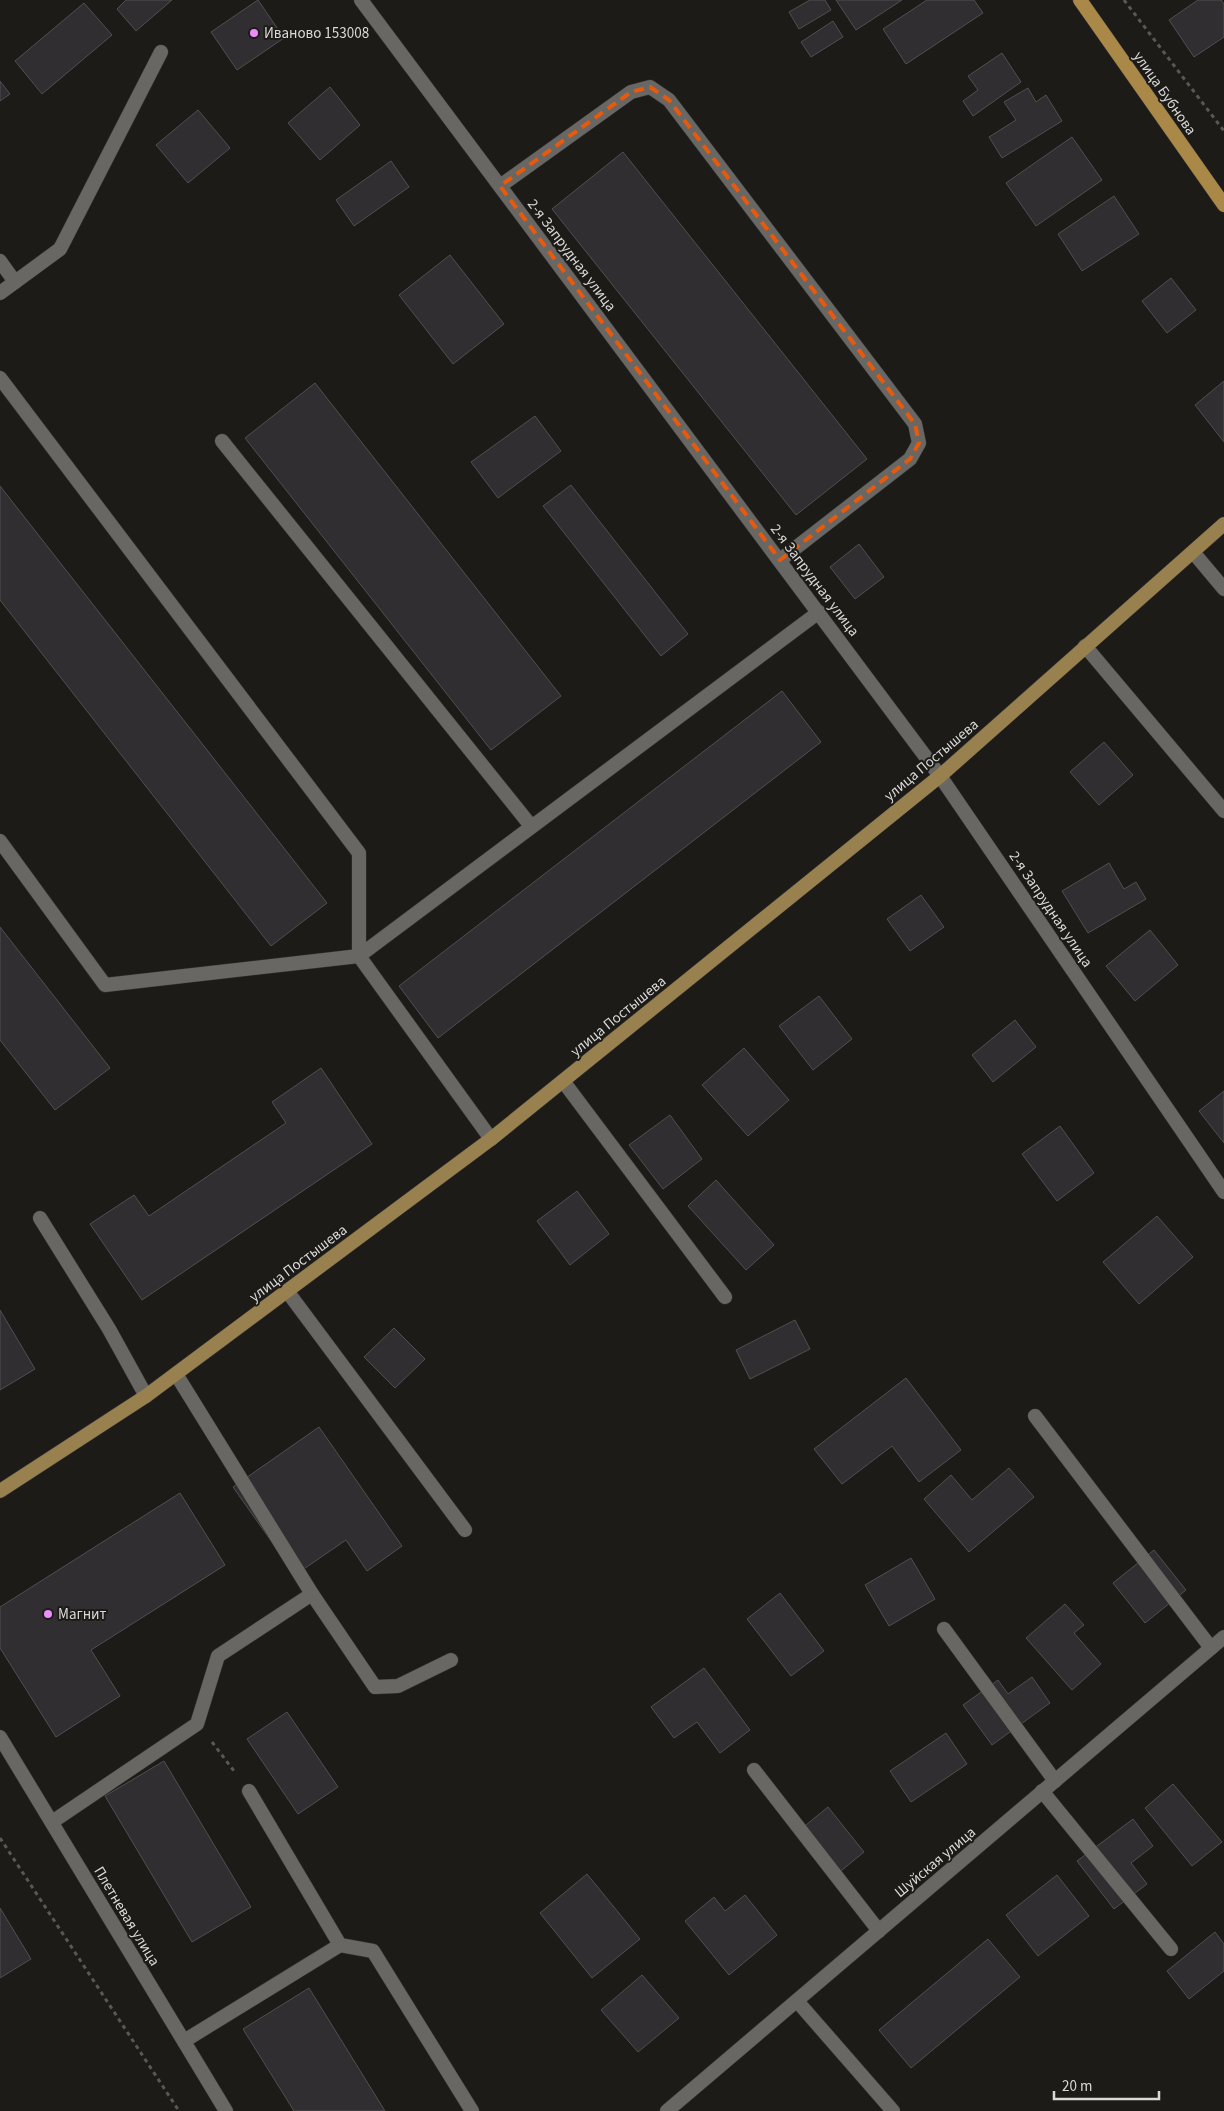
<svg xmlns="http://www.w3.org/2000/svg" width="1224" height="2111" viewBox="0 0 1224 2111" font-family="'Source Sans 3',sans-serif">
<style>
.building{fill:#302e31;stroke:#514f52}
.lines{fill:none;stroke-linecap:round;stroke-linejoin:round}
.service-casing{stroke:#353433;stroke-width:15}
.minor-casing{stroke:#353433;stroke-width:15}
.primary-casing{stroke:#353433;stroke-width:15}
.trunk-casing{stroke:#353433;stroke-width:15}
.path{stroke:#595855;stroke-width:3;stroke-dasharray:4 4;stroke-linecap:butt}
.service{stroke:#686764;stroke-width:14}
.minor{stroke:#686764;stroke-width:14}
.primary{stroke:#99804f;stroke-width:14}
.trunk{stroke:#a98848;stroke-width:14}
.marked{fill:none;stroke:#e8590c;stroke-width:4;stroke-dasharray:10 6;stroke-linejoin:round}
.poi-dot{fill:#eb8dfc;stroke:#1c1b18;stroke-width:2}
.labels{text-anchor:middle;stroke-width:4;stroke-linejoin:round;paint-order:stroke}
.poi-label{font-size:15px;fill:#dad9d8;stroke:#1c1b18;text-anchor:start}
.street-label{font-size:15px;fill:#dad9d8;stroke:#1c1b18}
</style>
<rect width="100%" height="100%" fill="#1c1b18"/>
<g class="building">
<path d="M126 0H172L136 31 117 9Z"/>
<path d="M258 0 284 38 237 70 211 32Z"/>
<path d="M810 0H825L831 10 799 29 789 12Z"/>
<path d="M836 0H902L856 30Z"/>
<path d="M927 0H974L983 13 906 64 883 29Z"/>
<path d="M1198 0H1221L1224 4V37L1194 57 1169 20Z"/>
<path d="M84 3 112 35 42 94 15 61Z"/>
<path d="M833 21 843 37 811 57 801 42Z"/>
<path d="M1002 53 1021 82 973 116 963 101 978 90 968 76Z"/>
<path d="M0 81 10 94 0 101Z"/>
<path d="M330 87 360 125 320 160 288 123Z"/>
<path d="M1028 88 1036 102 1046 95 1062 121 1002 158 989 137 1016 120 1004 102Z"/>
<path d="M198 110 230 148 188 183 156 145Z"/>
<path d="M1072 137 1102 180 1036 226 1006 183Z"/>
<path d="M623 152 867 459 796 515 552 209Z"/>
<path d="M391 161 409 187 354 226 336 200Z"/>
<path d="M1114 196 1139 234 1082 271 1058 234Z"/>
<path d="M450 255 504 324 453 364 399 295Z"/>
<path d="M1171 278 1196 310 1167 333 1142 301Z"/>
<path d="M1224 381V442L1195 405Z"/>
<path d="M315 383 561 696 491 750 245 438Z"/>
<path d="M535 416 561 451 498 498 471 462Z"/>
<path d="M571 485 688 634 661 656 543 506Z"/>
<path d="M0 486 327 903 271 946 0 600Z"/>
<path d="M859 544 884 577 855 599 830 567Z"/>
<path d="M782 691 821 742 438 1038 399 986Z"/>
<path d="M1104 742 1133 775 1099 805 1070 772Z"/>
<path d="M1109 863 1124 889 1136 882 1146 899 1088 933 1062 891Z"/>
<path d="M921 895 944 927 910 951 887 919Z"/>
<path d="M0 927 110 1068 55 1110 0 1040Z"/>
<path d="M1150 930 1178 965 1135 1001 1106 966Z"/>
<path d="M819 996 852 1039 813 1070 779 1026Z"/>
<path d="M1015 1020 1036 1047 993 1082 972 1055Z"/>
<path d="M744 1048 789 1100 748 1136 702 1085Z"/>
<path d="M321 1068 372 1144 142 1300 90 1224 134 1195 149 1216 286 1123 272 1102Z"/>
<path d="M1224 1091V1143L1199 1111Z"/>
<path d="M670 1115 702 1159 663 1189 629 1145Z"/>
<path d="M1060 1126 1094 1173 1057 1201 1022 1154Z"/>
<path d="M716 1180 774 1245 746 1270 688 1206Z"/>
<path d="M577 1191 609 1234 570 1265 537 1221Z"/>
<path d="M1157 1216 1193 1257 1139 1304 1103 1262Z"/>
<path d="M0 1310 35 1369 0 1390Z"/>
<path d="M795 1320 810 1349 750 1379 736 1350Z"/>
<path d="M394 1328 425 1359 395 1388 364 1357Z"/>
<path d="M906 1378 961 1450 919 1482 892 1446 842 1484 814 1449Z"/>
<path d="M319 1427 402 1546 367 1571 346 1540 295 1575 233 1487Z"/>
<path d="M1009 1468 1034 1497 969 1552 924 1499 951 1475 972 1500Z"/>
<path d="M180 1493 225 1565 91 1650 120 1696 56 1737 0 1648V1607Z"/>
<path d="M1154 1550 1186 1590 1145 1623 1113 1583Z"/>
<path d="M911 1558 935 1599 889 1626 865 1585Z"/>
<path d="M780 1593 824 1651 791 1676 747 1619Z"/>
<path d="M1065 1604 1084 1625 1074 1633 1101 1664 1072 1690 1026 1638Z"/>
<path d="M704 1668 750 1730 720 1753 697 1722 674 1738 651 1707Z"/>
<path d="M1032 1677 1050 1703 992 1745 963 1705 998 1680 1008 1694Z"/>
<path d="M287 1712 338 1787 298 1814 247 1739Z"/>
<path d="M946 1733 967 1764 911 1802 890 1771Z"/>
<path d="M164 1761 251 1907 192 1942 105 1796Z"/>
<path d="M1173 1784 1222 1842 1192 1866 1145 1808Z"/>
<path d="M828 1807 864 1852 831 1879 795 1834Z"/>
<path d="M1133 1819 1153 1846 1131 1863 1147 1884 1114 1909 1077 1861Z"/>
<path d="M587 1874 640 1939 592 1978 540 1913Z"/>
<path d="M1057 1875 1089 1916 1038 1956 1006 1915Z"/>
<path d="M745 1895 777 1935 729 1975 685 1921 714 1897 725 1911Z"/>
<path d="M0 1908 31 1959 0 1978Z"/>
<path d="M1215 1932 1224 1944V1971L1189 1999 1167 1971Z"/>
<path d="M988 1939 1020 1977 911 2068 879 2030Z"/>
<path d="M642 1975 679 2018 638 2052 601 2010Z"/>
<path d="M309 1988 385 2111H294L243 2029Z"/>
</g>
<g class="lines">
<g class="service-casing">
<g id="service">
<path d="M0 293 60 249 161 52"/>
<path d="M0 378 359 853V956L491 1139"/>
<path d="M222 441 531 826"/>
<path d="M1193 552 1224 589"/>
<path d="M1085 646 1224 811"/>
<path d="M0 841 105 985 359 956 819 612"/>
<path d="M563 1081 725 1297"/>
<path d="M40 1218 109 1329 146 1396"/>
<path d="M287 1291 465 1530"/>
<path d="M176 1374 312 1594 375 1687 398 1686 451 1660"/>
<path d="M1035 1416 1211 1648"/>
<path d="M944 1629 1055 1781"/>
<path d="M754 1770 879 1931"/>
<path d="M249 1791 340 1945 373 1951 472 2111"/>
<path d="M1042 1791 1171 1949"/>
<path d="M52 1822 197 1724 218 1656 312 1594"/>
<path d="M797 2001 893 2111"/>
<path d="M184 2041 340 1945"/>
</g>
</g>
<g class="minor-casing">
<g id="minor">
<path d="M361 0 940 776 1224 1192"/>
<path d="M500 186 631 92 650 87 669 100 915 424 919 443 910 459 780 560"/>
<path d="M0 261 15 282"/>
<path d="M0 1737 226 2111"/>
<path d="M667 2111 1224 1637"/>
</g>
</g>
<g class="primary-casing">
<path id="primary" d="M0 1491 146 1396 491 1139 940 776 1224 524"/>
</g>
<g class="trunk-casing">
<path id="trunk" d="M1080 0 1224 205"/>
</g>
<g class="path">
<path d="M1124 0 1224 131"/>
<path d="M212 1742 234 1771"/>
<path d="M0 1838 179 2111"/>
</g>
<use href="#service" class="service"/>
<use href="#minor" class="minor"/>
<use href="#primary" class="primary"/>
<use href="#trunk" class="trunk"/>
</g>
<path class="marked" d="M650 87 669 100 915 424 919 443 910 459 780 560 500 186 631 92Z"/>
<g class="poi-dot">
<circle cx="254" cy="33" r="5"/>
<circle cx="48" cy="1614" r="5"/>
</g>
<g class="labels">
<g class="poi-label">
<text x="264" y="38">Иваново 153008</text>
<text x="58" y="1619">Магнит</text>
</g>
<g class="street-label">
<text transform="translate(1165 93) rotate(55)" y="5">улица Бубнова</text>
<text transform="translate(572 255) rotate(53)" y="5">2-я Запрудная улица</text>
<text transform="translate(815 580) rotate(53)" y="5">2-я Запрудная улица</text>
<text transform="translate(931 760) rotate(-40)" y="5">улица Постышева</text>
<text transform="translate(1051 909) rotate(56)" y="5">2-я Запрудная улица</text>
<text transform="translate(618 1016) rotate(-39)" y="5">улица Постышева</text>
<text transform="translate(298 1263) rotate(-37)" y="5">улица Постышева</text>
<text transform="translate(935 1862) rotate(-40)" y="5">Шуйская улица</text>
<text transform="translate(127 1916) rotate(59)" y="5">Плетневая улица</text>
</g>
</g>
<path d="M1054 2091v8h105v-8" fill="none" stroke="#dad9d8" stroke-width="2.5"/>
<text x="1062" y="2091" font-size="15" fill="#dad9d8" stroke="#1c1b18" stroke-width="4" paint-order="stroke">20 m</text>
</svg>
